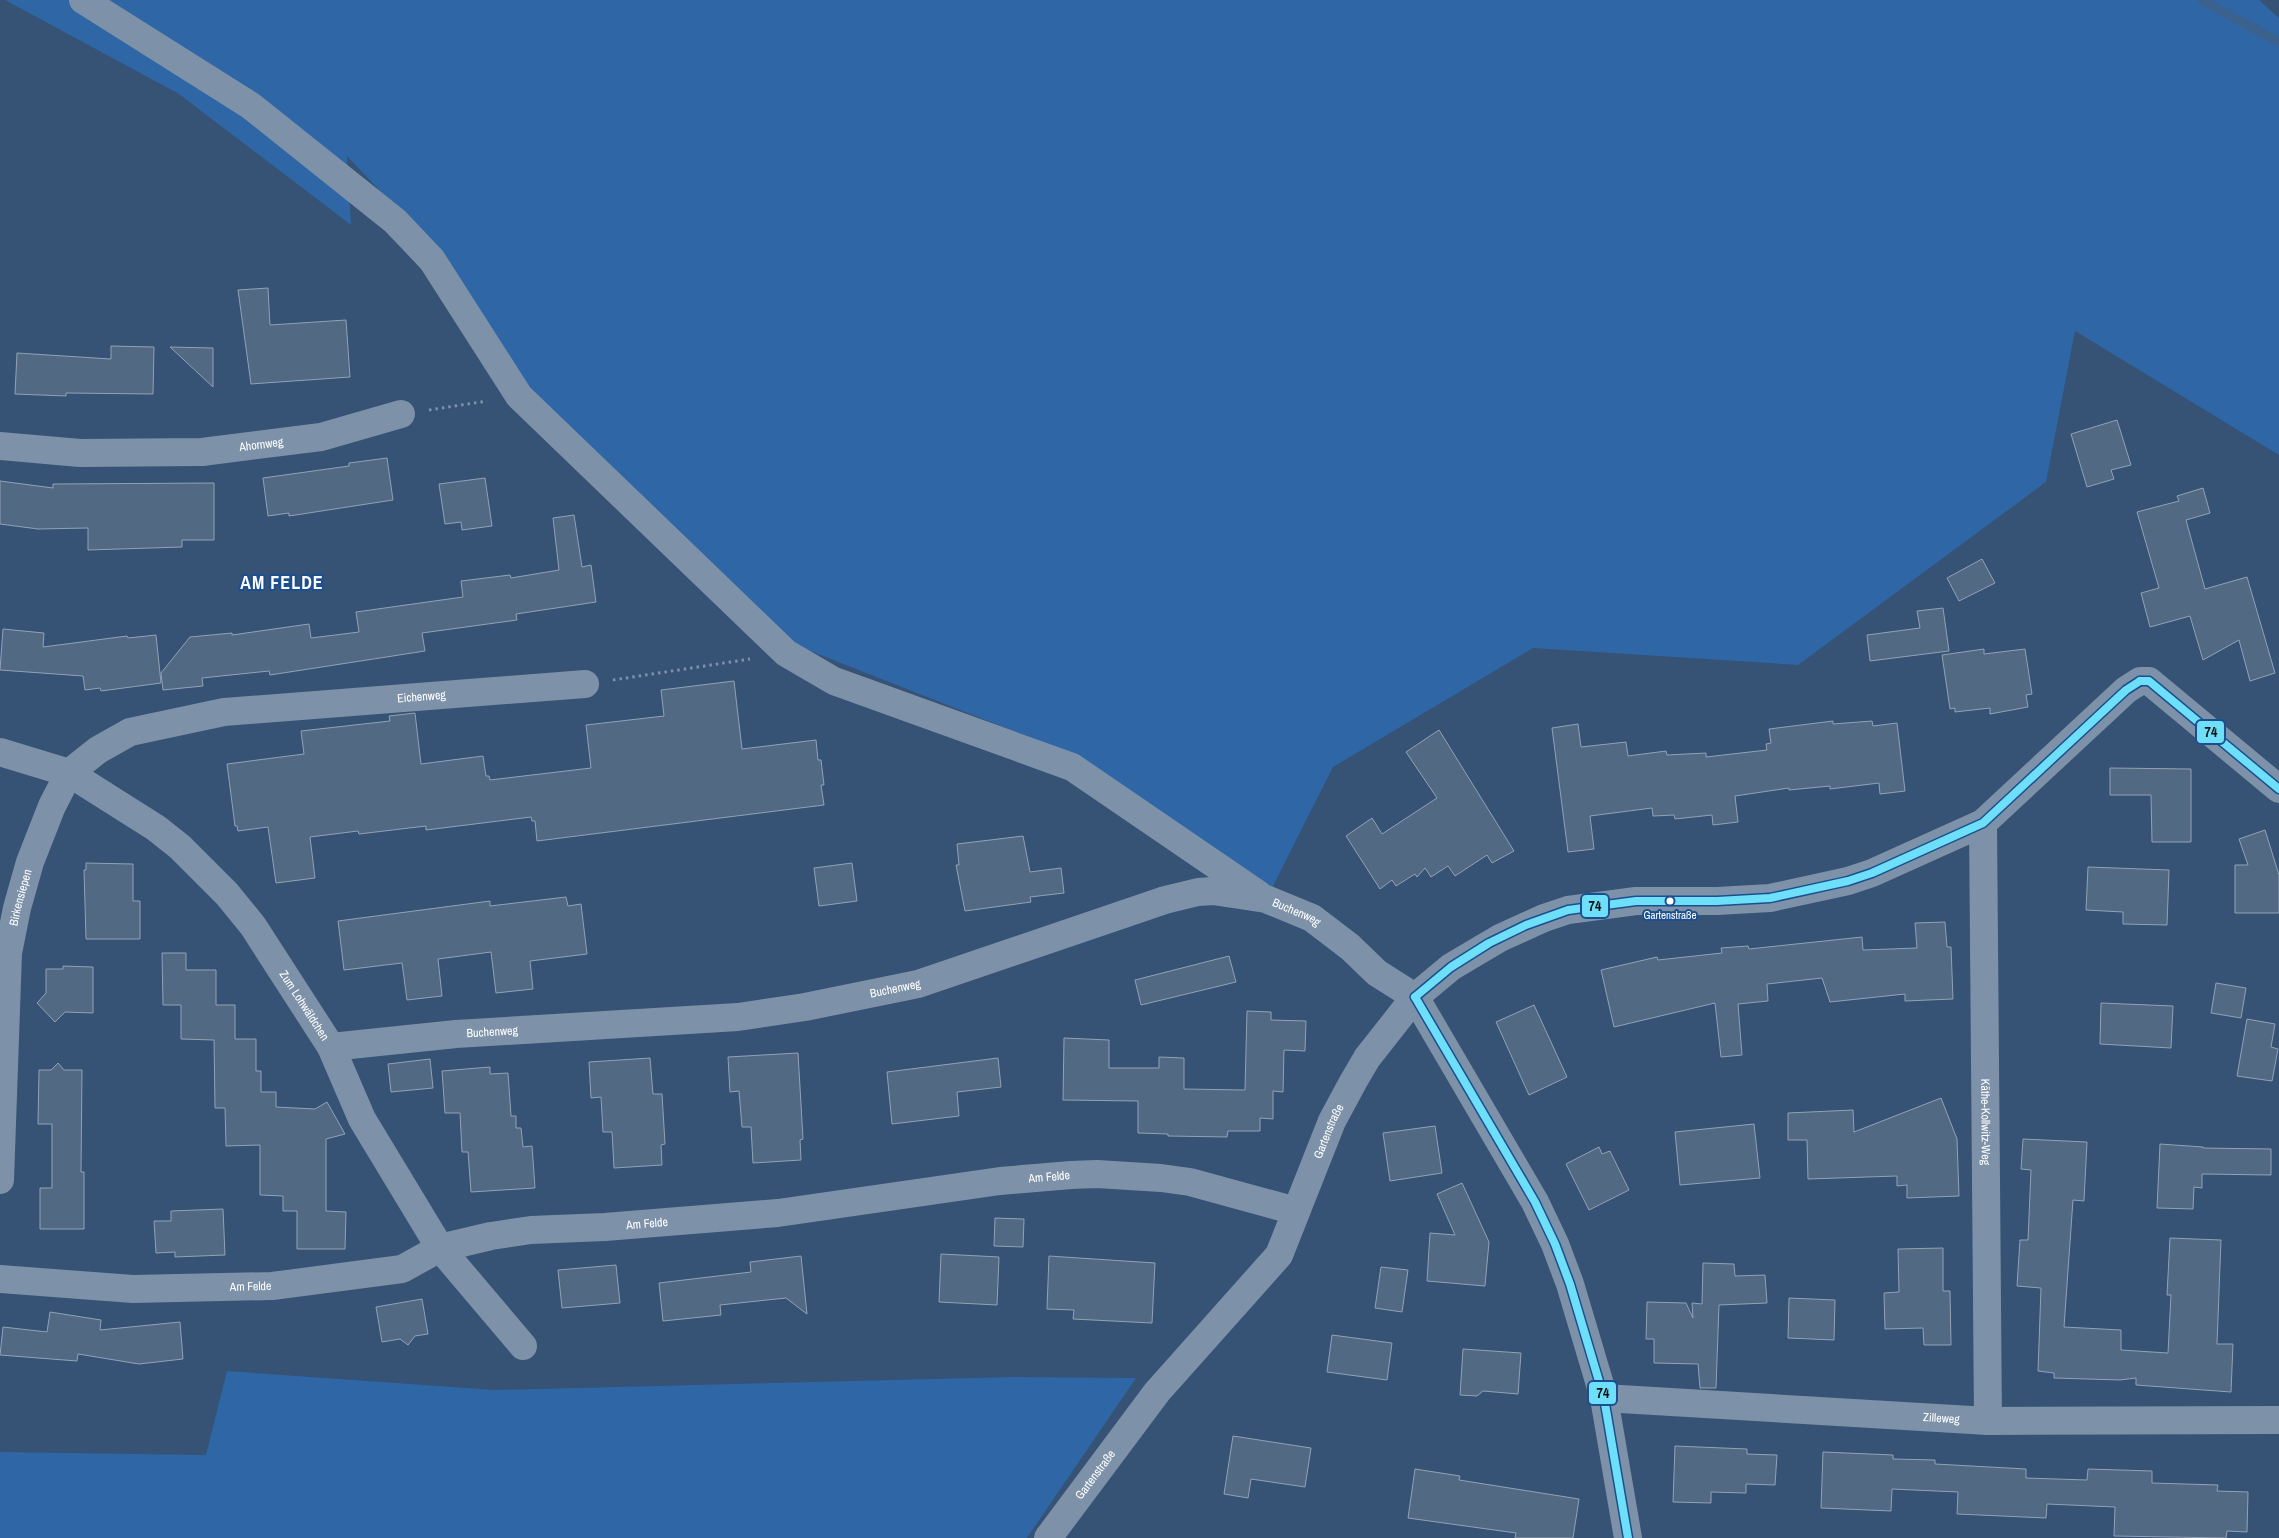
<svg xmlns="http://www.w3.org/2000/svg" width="2279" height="1538" viewBox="0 0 2279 1538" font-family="'Archivo Narrow',sans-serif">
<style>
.green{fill:#2f66a5}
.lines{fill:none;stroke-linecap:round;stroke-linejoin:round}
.stream{stroke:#3b618d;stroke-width:9}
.building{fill:#526984;stroke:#92a2b6}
.path{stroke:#7d92a8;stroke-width:3;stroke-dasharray:2.5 4;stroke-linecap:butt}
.minor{stroke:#7d92a8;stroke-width:28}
.bus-1-casing{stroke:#1b4f8f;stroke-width:11}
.bus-1{stroke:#6ddff8;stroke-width:8}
.bus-dot{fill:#fff;stroke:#1b4f8f;stroke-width:2}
.labels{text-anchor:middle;stroke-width:4;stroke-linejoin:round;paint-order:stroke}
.bus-label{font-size:11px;fill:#fff;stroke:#1b4f8f}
.street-label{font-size:12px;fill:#fff;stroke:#1b4f8f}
.district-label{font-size:18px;font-weight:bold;letter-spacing:1px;fill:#fff;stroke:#1b4f8f}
.line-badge{stroke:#1b4f8f;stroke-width:2}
.pale-badge-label{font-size:14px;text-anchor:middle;font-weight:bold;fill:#111}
</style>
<rect width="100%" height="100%" fill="#365274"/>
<g class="green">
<path d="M5 0H2259L2279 18V455L2075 331 2046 482 1798 665 1533 648 1333 767 1272 888 1082 758 790 643 528 389 439 253 347 156 351 225 179 94Z"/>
<path d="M227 1371 495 1390 1013 1377 1136 1378 1027 1538H0V1452L206 1455Z"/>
</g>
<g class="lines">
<path class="stream" d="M2202 0 2279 42"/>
</g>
<g class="building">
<path d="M268 288 270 325 346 320 350 377 251 384 238 290Z"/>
<path d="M111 346 154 347 153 394 66 393V396L15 394 17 353 111 359Z"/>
<path d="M170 347 213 348V387Z"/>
<path d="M2117 420 2131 465 2111 470 2114 479 2087 487 2071 434Z"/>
<path d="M387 458 393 500 289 516V513L268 516 263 478 349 466V463Z"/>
<path d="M485 478 492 526 462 530 461 522 445 524 439 484Z"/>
<path d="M0 481 53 488V484L214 483V540H182V547L88 550V528L38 529 0 524Z"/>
<path d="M2203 488 2210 513 2186 520 2205 589 2247 577 2275 673 2250 681 2239 640 2203 660 2190 616 2150 627 2141 593 2159 588 2137 512 2179 501 2177 496Z"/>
<path d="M574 515 582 567 591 565 596 602 516 614 517 620 422 633 425 651 270 675 269 671 202 678 203 686 163 690 161 673 190 637 232 633V635L309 624 311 638 359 632 356 612 463 597 461 581 510 575 511 578 559 570 553 518Z"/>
<path d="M1982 559 1995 583 1959 601 1947 578Z"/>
<path d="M1943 608 1949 651 1870 661 1867 635 1920 628 1917 611Z"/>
<path d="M3 629 44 633 43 647 127 636 128 638 156 635 161 683 101 691 100 688 85 690 83 676 0 670Z"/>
<path d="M1984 649V654L2025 649 2032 694 2026 695 2028 707 1990 714V708L1955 712V708L1950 709 1942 655Z"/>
<path d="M734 681 742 749 816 740 818 760H821L824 785H821L824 805 537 841 535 821H532L531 817 426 830V826L359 834 358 831 310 837 315 878 276 883 268 827 238 831 237 826H235L227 764 304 754 301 731 390 721 389 716 415 713 421 764 483 756 486 776H489L490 780 591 768 586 725 664 716 661 690Z"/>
<path d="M1833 721V724L1872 721 1873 726 1897 723 1905 791 1880 794 1879 783 1830 789V786L1789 790V788L1735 796 1738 822 1713 825 1712 815 1675 819 1674 815 1653 816 1652 808 1590 816 1594 849 1568 852 1552 728 1578 724 1581 747 1626 742 1628 756 1666 751 1667 755 1706 753V757L1767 750 1766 744 1771 743 1769 729Z"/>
<path d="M1439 730 1514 851 1492 863 1487 855 1455 876 1448 866 1431 877 1425 868 1417 877 1415 874 1396 886 1392 880 1380 889 1346 836 1372 818 1382 834 1437 798 1406 752Z"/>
<path d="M2110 768 2191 769V842H2152L2151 795H2110Z"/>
<path d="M2265 830 2279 875V913H2235V865H2248L2239 839Z"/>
<path d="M1023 836 1030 872 1061 868 1064 893 1030 897 1031 902 965 911 956 865H959L957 844Z"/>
<path d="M86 863 133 864V901H140V939H86L84 870H86Z"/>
<path d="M852 863 857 901 819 906 814 868Z"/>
<path d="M2088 867 2169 870 2167 925 2123 924V912L2086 910Z"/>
<path d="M566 897 568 906 581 904 587 954 530 961 533 989 496 993 491 952 438 959 442 996 407 1000 402 963 344 970 338 921 490 901V906Z"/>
<path d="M1945 922 1947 947H1951L1953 999 1905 1001V994L1830 1002 1822 978 1767 984 1768 1001 1738 1004 1742 1055 1721 1057 1715 1003 1614 1027 1601 970 1657 957 1658 960 1722 953 1721 948 1748 946 1749 949 1862 937 1863 950 1917 948 1915 923Z"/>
<path d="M162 953H186V970H216V1005H235V1039H256V1071H261V1092H276V1107L315 1109 327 1102 345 1134 326 1139V1211L346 1212 345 1249H297V1211H283V1196L260 1195V1145L226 1146 225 1108H215L214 1040 181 1039V1005H163Z"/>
<path d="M1229 956 1236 982 1141 1005 1135 980Z"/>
<path d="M63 966 93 967V1013L65 1012 55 1022 37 1003 46 993V969H63Z"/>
<path d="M2216 983 2246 988 2241 1018 2211 1013Z"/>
<path d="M2101 1003 2173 1006 2171 1048 2100 1044Z"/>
<path d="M1534 1005 1567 1077 1529 1095 1496 1022Z"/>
<path d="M1247 1011 1271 1012V1020L1306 1021 1305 1051 1284 1050 1283 1092 1273 1091V1119L1260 1118V1131H1228L1227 1137 1168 1136V1134L1138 1133V1101L1063 1100 1064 1038 1109 1040V1068H1159V1057L1184 1058V1089L1245 1090Z"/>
<path d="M2247 1019 2275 1024 2271 1047 2278 1049 2272 1081 2237 1076Z"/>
<path d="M798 1053 803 1139 800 1140 801 1160 753 1163 751 1127H742L739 1091 730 1092 728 1057Z"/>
<path d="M650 1058 653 1094H662L665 1144 661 1145 662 1165 614 1168 612 1132H603L601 1097 591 1098 589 1062Z"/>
<path d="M998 1058 1001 1087 957 1092 959 1116 892 1124 887 1072Z"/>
<path d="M430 1059 433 1088 391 1092 388 1064Z"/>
<path d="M58 1063 64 1070H82L81 1172H84V1229H40V1188H52V1124H38L39 1070H51Z"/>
<path d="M490 1067V1074L508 1073 511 1116H516V1128H521L523 1147 532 1146 535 1188 471 1192 468 1152H462L460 1113H445L442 1071Z"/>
<path d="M1941 1098 1957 1139 1959 1196 1907 1198V1185L1897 1186V1176L1808 1179 1807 1140H1788V1113L1853 1110 1854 1132Z"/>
<path d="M1754 1124 1760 1178 1680 1185 1675 1132Z"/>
<path d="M1435 1126 1442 1173 1390 1181 1383 1133Z"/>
<path d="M2023 1139 2087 1142 2084 1201 2073 1200 2064 1327 2121 1330V1350L2168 1353 2171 1295H2167L2170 1238 2221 1240 2217 1344H2233L2231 1392 2136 1385V1378L2120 1380 2054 1378V1373L2038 1371 2041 1288 2017 1286 2020 1240H2028L2031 1170 2021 1169Z"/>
<path d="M2160 1144 2203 1147V1148L2271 1149V1175L2202 1174V1188L2194 1187 2193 1209 2157 1208Z"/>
<path d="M1599 1147 1602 1154 1610 1151 1629 1190 1589 1210 1566 1164Z"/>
<path d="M1462 1183 1489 1242 1485 1286 1427 1281 1430 1233 1455 1235 1437 1194Z"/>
<path d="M223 1209 225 1255 175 1257V1252L156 1253 154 1221H171V1211Z"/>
<path d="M995 1218 1024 1219 1023 1247 994 1246Z"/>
<path d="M1943 1248V1291H1950L1951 1345H1924L1923 1328 1885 1329 1884 1293 1899 1292 1898 1249Z"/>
<path d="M941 1254 999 1257 997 1305 939 1302Z"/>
<path d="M801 1256 807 1314 786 1298 720 1305 721 1315 663 1321 659 1283 751 1272 750 1262Z"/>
<path d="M1049 1256 1155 1263 1152 1323 1073 1319 1074 1310 1047 1309Z"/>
<path d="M1703 1263 1734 1264 1735 1276 1765 1275 1767 1303 1719 1305 1716 1388H1700L1698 1364 1654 1363V1339H1646L1647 1302 1686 1303 1693 1318 1692 1303 1702 1304Z"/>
<path d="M616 1265 620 1303 562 1308 558 1270Z"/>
<path d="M1381 1267 1408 1270 1402 1312 1375 1308Z"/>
<path d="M1789 1298 1835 1300 1834 1340 1788 1338Z"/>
<path d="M422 1299 428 1334 415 1336 408 1345 400 1339 382 1342 376 1307Z"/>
<path d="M50 1312 101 1320 100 1330 180 1322 183 1359 139 1364 78 1354 77 1361 0 1355 3 1327 47 1332Z"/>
<path d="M1332 1335 1392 1343 1387 1380 1327 1372Z"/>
<path d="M1463 1349 1521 1353 1518 1394 1483 1391 1477 1396 1460 1395Z"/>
<path d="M1233 1436 1311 1448 1305 1487 1251 1479 1248 1498 1224 1494Z"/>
<path d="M1675 1446 1747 1449V1454L1777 1455 1775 1485 1746 1484V1493L1711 1492V1503L1673 1502Z"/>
<path d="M1823 1452 1893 1455V1459L1935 1460V1464L2026 1469V1478L2087 1480 2088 1469 2152 1471V1483L2218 1485 2217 1491 2248 1492 2247 1532 2227 1531 2226 1538 2114 1536 2115 1507 2047 1504 2046 1518 1957 1514 1958 1492 1892 1489 1891 1511 1821 1508Z"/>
<path d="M1415 1469 1460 1476 1459 1480 1579 1499 1573 1538H1515L1516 1533 1408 1518Z"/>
</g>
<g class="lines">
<g class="path">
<path d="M429 410 487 401"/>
<path d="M613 680 750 659"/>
</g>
<g class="minor">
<path d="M83 0 251 106 395 221 432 260 519 396 786 653 834 681 1072 767 1258 894"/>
<path id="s1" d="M0 446 80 453 202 452 321 437 401 414"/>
<path id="s2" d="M0 752 69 773 156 828 180 847 227 894 253 926 331 1047 362 1119 440 1248 523 1346"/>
<path id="s3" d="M1983 823 1988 1421"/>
<path id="s4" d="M331 1047 456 1034 738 1017 805 1007 918 984 1165 900 1198 892 1213 891 1266 899 1312 918 1350 947 1377 973 1415 997 1535 1202 1555 1244 1570 1284 1604 1398 1628 1538"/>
<path id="s5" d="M0 1180 8 953 17 908 30 862 52 806 69 773 98 750 130 732 224 712 585 684"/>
<path id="s6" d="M0 1279 133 1289 272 1286 402 1269 440 1248 491 1236 531 1230 605 1227 778 1213 1000 1181 1071 1175 1097 1174 1161 1178 1190 1182 1296 1211"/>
<path id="s7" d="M1604 1398 1988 1421 2279 1420"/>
<path id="s8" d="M1048 1538 1157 1392 1279 1255 1332 1121 1353 1082 1367 1058 1415 997 1451 967 1500 938 1544 918 1568 910 1636 901H1717L1770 898 1848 881 1872 873 1983 823 2126 690 2140 681H2149L2279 789"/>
</g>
<g class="bus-1-casing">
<g id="bus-1">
<path d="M2140 681H2149L2279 789"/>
<path d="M1415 997 1451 967 1489 943 1526 925 1568 910 1636 901H1717L1770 898 1848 881 1872 873 1983 823 2126 690 2140 681"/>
<path d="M1415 997 1535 1202 1555 1244 1570 1284 1604 1398 1628 1538"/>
</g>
</g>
<use href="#bus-1" class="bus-1"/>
</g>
<circle class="bus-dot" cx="1670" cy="901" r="4.5"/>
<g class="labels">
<g class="bus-label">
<text x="1670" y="919">Gartenstraße</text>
</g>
<g class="street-label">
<text dy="4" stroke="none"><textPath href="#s1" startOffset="262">Ahornweg</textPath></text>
<text dy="4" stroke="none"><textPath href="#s5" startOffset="786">Eichenweg</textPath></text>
<text dy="4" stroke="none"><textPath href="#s5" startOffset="284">Birkensiepen</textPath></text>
<text dy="4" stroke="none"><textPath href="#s4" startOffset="988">Buchenweg</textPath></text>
<text dy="4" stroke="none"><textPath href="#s4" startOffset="568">Buchenweg</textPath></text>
<text dy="4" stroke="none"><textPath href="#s2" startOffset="408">Zum Lohwäldchen</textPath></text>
<text dy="4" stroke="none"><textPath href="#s4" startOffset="162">Buchenweg</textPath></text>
<text dy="4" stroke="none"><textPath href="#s3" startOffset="299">Käthe-Kollwitz-Weg</textPath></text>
<text dy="4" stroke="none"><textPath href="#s8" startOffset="499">Gartenstraße</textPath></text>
<text dy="4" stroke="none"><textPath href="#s6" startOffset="1061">Am Felde</textPath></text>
<text dy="4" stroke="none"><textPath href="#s6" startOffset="656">Am Felde</textPath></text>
<text dy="4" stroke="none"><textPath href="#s6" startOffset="251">Am Felde</textPath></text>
<text dy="4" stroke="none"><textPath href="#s7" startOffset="338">Zilleweg</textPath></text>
<text dy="4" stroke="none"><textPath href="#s8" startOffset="79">Gartenstraße</textPath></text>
</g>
<g class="district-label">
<text x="282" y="589">AM FELDE</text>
</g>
</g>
<g class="line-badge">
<rect x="2196" y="720" width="29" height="24" rx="5" fill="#6ddff8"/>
<rect x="1581" y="894" width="28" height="24" rx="5" fill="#6ddff8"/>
<rect x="1588" y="1381" width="29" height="24" rx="5" fill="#6ddff8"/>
</g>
<g class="pale-badge-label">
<text x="2211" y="737">74</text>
<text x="1595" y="911">74</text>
<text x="1603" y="1398">74</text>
</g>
</svg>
